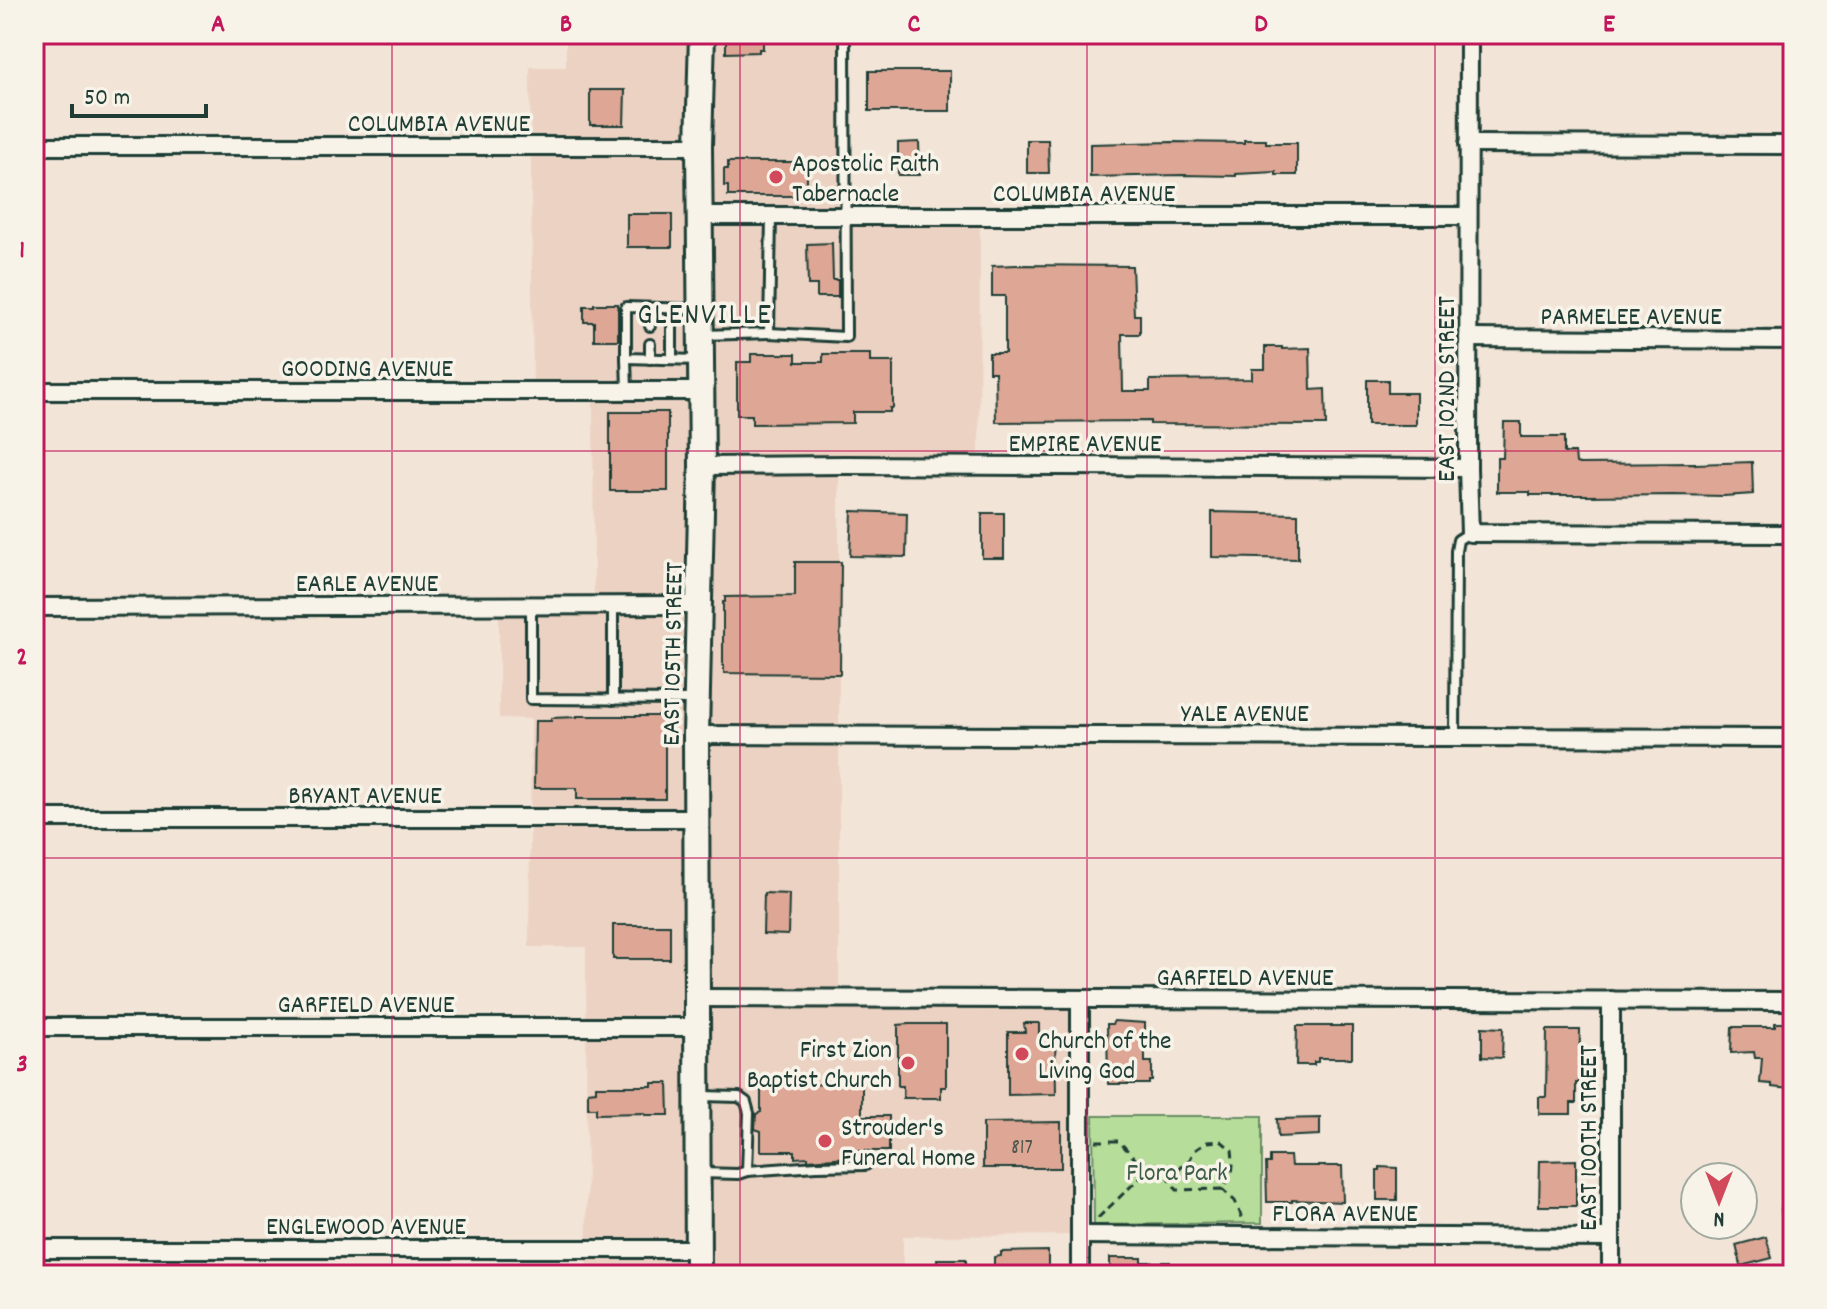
<svg xmlns="http://www.w3.org/2000/svg" width="1827" height="1309" viewBox="0 0 1827 1309" font-family="Dekko,sans-serif">
<style>
.built{fill:#ecd2c3}
.green{fill:#b6dd99;stroke:#6a8d66;stroke-width:2}
.building{fill:#dea795;stroke:#1f3d34;stroke-width:2}
.lines{fill:none;stroke-linecap:round;stroke-linejoin:round}
.lane-casing{stroke:#1f3d34;stroke-width:14}
.street-casing{stroke:#1f3d34;stroke-width:22}
.secondary-casing{stroke:#1f3d34;stroke-width:30}
.path{stroke:#1f3d34;stroke-width:3;stroke-dasharray:8 6;stroke-linecap:butt}
.lane{stroke:#f7f3e8;stroke-width:8}
.street{stroke:#f7f3e8;stroke-width:16}
.secondary{stroke:#f7f3e8;stroke-width:24}
.grid{fill:none;stroke:#c2185b;stroke-width:2;stroke-opacity:0.55}
.poi-dot{fill:#d1495b;stroke:#f7f3e8;stroke-width:3}
.labels{text-anchor:middle;stroke-width:7;stroke-linejoin:round;paint-order:stroke}
.number-label{font-size:22px;fill:#4f584c}
.street-label{font-size:26px;fill:#1f3d34;stroke:#f7f3e8}
.poi-label{font-size:26px;fill:#1f3d34;stroke:#f7f3e8;text-anchor:start}
.park-label{font-size:26px;fill:#3d5d48;stroke:#f7f3e8}
.quarter-label{font-size:30px;letter-spacing:2px;fill:#1f3d34;stroke:#f7f3e8}
.neatline{fill:none;stroke:#c2185b;stroke-width:3}
.grid-label{font-size:26px;text-anchor:middle;font-weight:bold;fill:#c2185b}
</style>
<rect width="100%" height="100%" fill="#f2e4d7"/>
<filter id="ink" filterUnits="userSpaceOnUse"><feTurbulence type="fractalNoise" baseFrequency=".0125" numOctaves="2"/><feDisplacementMap in="SourceGraphic" scale="16" xChannelSelector="R" yChannelSelector="G"/><feConvolveMatrix kernelMatrix="1 2 1 2 8 2 1 2 1" color-interpolation-filters="sRGB"/></filter>
<g filter="url(#ink)">
<path class="built" d="M566 34H845L846 216H980L979 465H839V998L1080 1000V1235L903 1236V1275H587L586 947H529L531 719 499 718V606L594 605 593 391H533L530 67H566Z"/>
<path class="green" d="M1093 1116H1262V1223L1094 1225Z"/>
<g class="building">
<path d="M726 34H763V49H759V52L726 53Z"/>
<rect x="869" y="71" width="81" height="40"/>
<path d="M590 90H625L624 125H590Z"/>
<path d="M1027 140H1048L1049 173H1027Z"/>
<path d="M1244 140H1266V143H1297V175H1276V172L1236 174V176L1182 175 1090 177V144L1172 142 1244 143Z"/>
<path d="M919 142 920 175H898V143Z"/>
<path d="M728 162H807V196H728V186H724V169H728Z"/>
<rect x="627" y="214" width="45" height="33"/>
<path d="M832 243 833 280H838V297H817V285H808L807 244Z"/>
<path d="M1017 265 1132 266 1134 315H1140V334H1122L1123 391H1150V380L1252 379V369H1265V347H1282V349L1310 348 1311 390 1325 389 1326 425 1150 424V421L996 422 995 372H989V353H1005V296H992V266Z"/>
<path d="M594 304H618V340H594V322H584V306H594Z"/>
<path d="M751 354H796V362H823V354H870V362H893V408H890V412H853V423L752 424V415H737V362H751Z"/>
<path d="M1367 380H1388V393H1416V425H1367Z"/>
<rect x="610" y="412" width="58" height="79"/>
<path d="M1504 422H1521V437H1564V453H1575L1576 463 1580 464 1695 463V464L1752 462 1753 494 1724 496 1673 495 1587 496V495H1530V492H1497V458H1503Z"/>
<path d="M852 511 907 513 906 557 850 556Z"/>
<path d="M1212 512 1298 514V559L1212 557Z"/>
<rect x="982" y="513" width="22" height="45"/>
<path d="M795 562H841L840 674 724 673V666H723V602H725V597L795 596Z"/>
<path d="M577 716H665V799H577V788H534L535 721H551V718L577 717Z"/>
<path d="M764 893 789 894 788 935 763 934Z"/>
<rect x="613" y="925" width="57" height="34"/>
<path d="M1114 1021 1145 1023V1062H1152V1081H1149V1084H1108L1107 1024H1112Z"/>
<path d="M1024 1023H1039V1033H1055L1056 1094 1008 1095V1032H1025Z"/>
<path d="M1775 1023H1793V1062L1790 1089 1772 1087V1084L1760 1083 1762 1058H1755L1754 1052 1731 1053 1732 1027H1775Z"/>
<path d="M909 1024H946V1087H941V1098H903V1086H898V1025Z"/>
<path d="M1297 1026H1352V1058H1318V1062H1314V1065H1296Z"/>
<path d="M1482 1027 1503 1028 1502 1058 1482 1057Z"/>
<path d="M1547 1030H1580L1579 1083H1576V1103H1571V1114H1539V1097H1546Z"/>
<path d="M652 1083H668L669 1115H645V1113L596 1114V1108H588V1092L596 1091V1086H652Z"/>
<path d="M862 1084V1116H889V1151H848V1157L808 1160V1157L795 1158V1151H761V1131L755 1129 756 1114 761 1112V1085Z"/>
<path d="M1320 1118V1135L1278 1137 1277 1119Z"/>
<path d="M1061 1122V1168H983V1123Z"/>
<path d="M1270 1156H1290L1291 1166H1342L1343 1202 1292 1200V1202H1267L1266 1163H1270Z"/>
<path d="M1576 1160V1206H1539L1540 1161Z"/>
<path d="M1380 1167 1397 1168V1200H1377V1170H1380Z"/>
<path d="M1766 1237 1772 1258 1741 1266 1736 1245Z"/>
<path d="M1048 1251V1275H1001V1273H994V1257L1001 1256V1252Z"/>
<path d="M1110 1258H1142V1262H1170V1275H1110Z"/>
<path d="M937 1259H966V1275H938Z"/>
</g>
<g class="lines">
<g class="lane-casing">
<g id="lane">
<path d="M650 308V326"/>
<path d="M696 309 626 307V358L699 360"/>
<path d="M769 333 846 337 845 34"/>
<path d="M703 335 769 333 771 217"/>
<path d="M650 344V359"/>
<path d="M626 358 627 390"/>
<path d="M672 359V309"/>
<path d="M531 606V699L693 700"/>
<path d="M613 700V606"/>
<path d="M1455 737 1456 551 1458 540 1469 533"/>
<path d="M747 1171 817 1166 866 1165"/>
<path d="M701 1173 738 1174 747 1171 749 1113 746 1102 739 1097 702 1096"/>
</g>
</g>
<g class="street-casing">
<g id="street">
<path d="M1469 34 1468 468 1470 533 1793 534"/>
<path d="M1468 144 1793 145"/>
<path d="M34 146H699"/>
<path d="M701 216H1468"/>
<path d="M1468 338 1793 340"/>
<path d="M34 391H701"/>
<path d="M702 466 845 465 1468 468"/>
<path d="M34 607 700 605"/>
<path d="M696 735 1793 738"/>
<path d="M34 818H696"/>
<path d="M697 998 1793 1001"/>
<path d="M1080 1000V1275"/>
<path d="M34 1027H697"/>
<path d="M1791 1210 1793 1219"/>
<path d="M1080 1235 1610 1238"/>
<path d="M34 1249H698"/>
<path d="M1611 1275V1000"/>
</g>
</g>
<g class="secondary-casing">
<path id="secondary" d="M698 1275 696 735 702 466 699 146 702 34"/>
</g>
<g class="path">
<path d="M1096 1141H1119L1146 1171"/>
<path d="M1222 1189 1177 1190 1169 1179 1190 1159 1195 1150 1207 1142 1221 1141 1232 1150C1234 1168 1234 1175 1222 1189L1235 1201 1243 1220"/>
<path d="M1098 1218 1154 1164 1169 1179"/>
</g>
<use href="#lane" class="lane"/>
<use href="#street" class="street"/>
<use href="#secondary" class="secondary"/>
</g>
</g>
<path class="grid" d="M392 34V1275M740 34V1275M1087 34V1275M1435 34V1275M34 451H1793M34 858H1793"/>
<g class="poi-dot">
<circle cx="776" cy="177" r="8"/>
<circle cx="1022" cy="1054" r="8"/>
<circle cx="908" cy="1063" r="8"/>
<circle cx="825" cy="1141" r="8"/>
</g>
<g class="labels">
<g class="number-label">
<text x="1022" y="1153">817</text>
</g>
<g class="street-label">
<text x="439" y="131">COLUMBIA AVENUE</text>
<text x="1084" y="201">COLUMBIA AVENUE</text>
<text x="1631" y="324">PARMELEE AVENUE</text>
<text x="367" y="376">GOODING AVENUE</text>
<text transform="translate(1445 389) rotate(-90)" y="9">EAST 102ND STREET</text>
<text x="1085" y="451">EMPIRE AVENUE</text>
<text x="367" y="591">EARLE AVENUE</text>
<text transform="translate(671 654) rotate(-89)" y="9">EAST 105TH STREET</text>
<text x="1245" y="721">YALE AVENUE</text>
<text x="365" y="803">BRYANT AVENUE</text>
<text x="1245" y="985">GARFIELD AVENUE</text>
<text x="366" y="1012">GARFIELD AVENUE</text>
<text transform="translate(1587 1138) rotate(-90)" y="9">EAST 100TH STREET</text>
<text x="1345" y="1221">FLORA AVENUE</text>
<text x="366" y="1234">ENGLEWOOD AVENUE</text>
</g>
<g class="poi-label">
<text x="792" y="171">Apostolic Faith<tspan x="792" dy="30">Tabernacle</tspan></text>
<text x="1038" y="1048">Church of the<tspan x="1038" dy="30">Living God</tspan></text>
<text x="892" y="1057" text-anchor="end">First Zion<tspan x="892" dy="30">Baptist Church</tspan></text>
<text x="841" y="1135">Strouder's<tspan x="841" dy="30">Funeral Home</tspan></text>
</g>
<g class="park-label">
<text x="1177" y="1180">Flora Park</text>
</g>
<g class="quarter-label">
<text x="705" y="323">GLENVILLE</text>
</g>
</g>
<rect width="1827" height="1309" fill="none" stroke="#f7f3e8" stroke-width="88"/>
<g transform="translate(1719 1201) rotate(180)"><circle r="38" fill="#f7f3e8" stroke="#a1aaa0" stroke-width="2"/>
<path d="M0-6L14 30L0 20L-14 30Z" fill="#d1495b"/>
<text y="-12" font-size="22" font-weight="bold" text-anchor="middle" fill="#1f3d34">N</text>
</g>
<path d="M72 104v12h134v-12" fill="none" stroke="#1f3d34" stroke-width="4"/>
<text x="84" y="104" font-size="24" fill="#1f3d34" stroke="#f7f3e8" stroke-width="6" paint-order="stroke">50 m</text>
<rect x="44" y="44" width="1739" height="1221" class="neatline"/>
<g class="grid-label">
<text x="218" y="31">A</text>
<text x="566" y="31">B</text>
<text x="914" y="31">C</text>
<text x="1261" y="31">D</text>
<text x="1609" y="31">E</text>
<text x="22" y="257">1</text>
<text x="22" y="664">2</text>
<text x="22" y="1071">3</text>
</g>
</svg>
